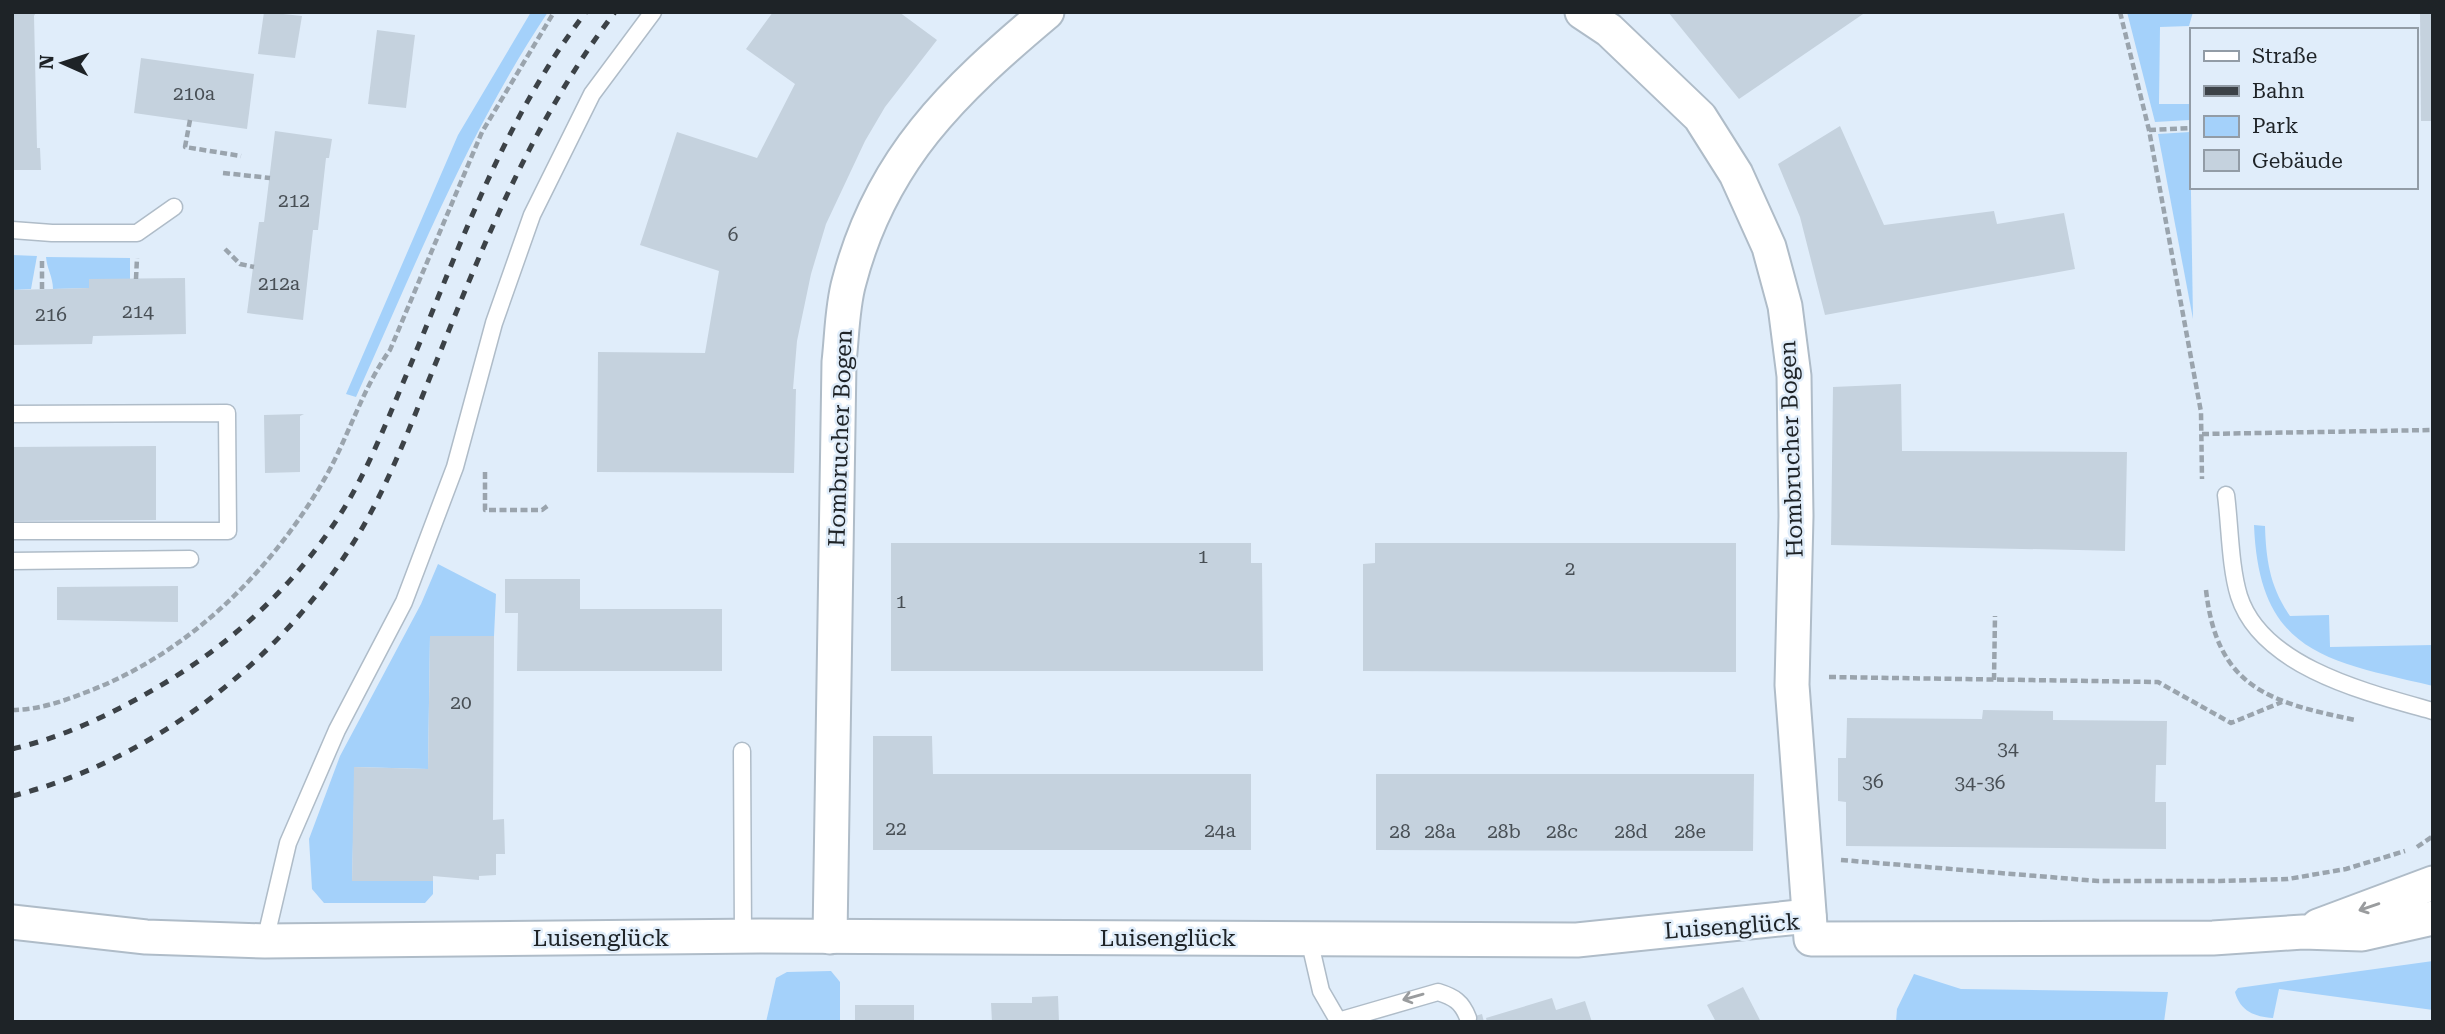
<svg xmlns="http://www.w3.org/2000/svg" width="2445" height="1034" viewBox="0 0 2445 1034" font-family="'Roboto Serif',serif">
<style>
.green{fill:#a4d1fa}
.building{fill:#c5d2de}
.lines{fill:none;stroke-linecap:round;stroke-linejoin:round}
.service-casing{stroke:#afbcc8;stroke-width:19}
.minor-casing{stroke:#afbcc8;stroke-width:37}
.path{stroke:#9aa4ad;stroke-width:4.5;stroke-dasharray:7 3.5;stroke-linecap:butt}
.service{stroke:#fff;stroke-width:16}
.minor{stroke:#fff;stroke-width:33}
.rail{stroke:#3c4247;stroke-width:5;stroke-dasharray:9 9;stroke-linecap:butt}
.oneway{stroke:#9a9c9e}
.labels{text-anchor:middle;stroke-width:5;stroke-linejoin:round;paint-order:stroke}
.number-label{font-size:19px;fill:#484f55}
.street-label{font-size:23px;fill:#1e2327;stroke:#e0edfa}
</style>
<rect width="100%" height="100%" fill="#e0edfa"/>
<g class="green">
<path d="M531 12H548C468 132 415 266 356 397L346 394 458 135Z"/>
<path d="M2127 12H2193L2189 26 2160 27 2159 104H2189L2190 120 2155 122Z"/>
<path d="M2190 132 2193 319 2158 134Z"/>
<path d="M12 255 37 256 31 289 12 290Z"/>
<path d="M46 257 130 258V279L89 288 53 289C53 277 47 269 46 257Z"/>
<path d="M2254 525 2265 526C2266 560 2270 587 2290 616L2329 615 2330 647 2433 645V686C2327 661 2259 654 2254 525Z"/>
<path d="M438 564 496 594 494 636H430L428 769 355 767 352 880 433 881V894L425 903H324L312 889 309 839 340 756 421 604Z"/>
<path d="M2433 961V1010L2279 989 2273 1018C2255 1017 2240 1011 2235 992L2238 988Z"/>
<path d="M831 971 840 982V1022H766L776 978 787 972Z"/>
<path d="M1914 974 1961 989 2168 992 2164 1022H1896L1897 1009Z"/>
</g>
<g class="building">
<path d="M12 12H36L34 16 37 148H40L41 170H12Z"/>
<path d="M264 12 302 16 295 58 258 54Z"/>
<path d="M773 12H899L937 40 885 107 865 141 826 224 811 274 797 341 793 389H796L794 473 597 472 598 352 705 353 719 271 640 245 677 132 757 158 795 84 746 49Z"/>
<path d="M1668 12H1866L1739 99Z"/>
<path d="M2420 12H2433V121H2421Z"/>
<path d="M377 30 415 35 406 108 368 104Z"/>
<path d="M141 58 254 74 247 129 134 113Z"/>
<path d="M1840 126 1884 225 1994 211 1997 224 2064 213 2075 269 1825 315 1800 217 1778 164Z"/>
<path d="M275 131 332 139 329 158H326L318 230H313L303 320 247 313 259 222H264Z"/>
<path d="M185 278 186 334 93 336 92 344 12 345V290L89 288V279Z"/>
<path d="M1901 384 1902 451 2127 452 2125 551 1831 545 1833 387Z"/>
<path d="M304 414 300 416V472L265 473 264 415Z"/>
<path d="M156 446V520L12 521V447Z"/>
<path d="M891 543H1251V563H1262L1263 671H891Z"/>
<path d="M1375 543H1736V672L1363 671V564L1375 563Z"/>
<path d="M505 579H580V609H722V671H517L518 613H505Z"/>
<path d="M178 586V622L57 620V587Z"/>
<path d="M430 636H494L493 820 504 819 505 854H496V875L479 876V880L433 876V881H352L354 767 428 769Z"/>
<path d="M1983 710 2053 711V720L2167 721 2166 765H2156L2155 802H2166V849L1846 846V802L1838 801V758H1846L1847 718 1982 719Z"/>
<path d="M873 736H932L933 774H1251V850H873Z"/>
<path d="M1376 774H1754L1753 851 1376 850Z"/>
<path d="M1743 987 1761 1022H1716L1707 1005Z"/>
<path d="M1058 996 1059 1022H992L991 1003H1032V997Z"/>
<path d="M1552 998 1556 1010 1585 1001 1592 1022H1487L1486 1018Z"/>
<rect x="855" y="1005" width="59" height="17"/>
<path d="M1482 1014 1484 1022H1458V1021Z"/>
</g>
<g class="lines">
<g class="service-casing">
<g id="service">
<path d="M12 230 52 233H137L174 207"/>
<path d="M12 414 227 413 228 531H12"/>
<path d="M2226 495C2230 526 2230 567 2239 596 2262 668 2369 693 2433 711"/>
<path d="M12 561 190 559"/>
<path d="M742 751 743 937"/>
<path d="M1309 939 1321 991 1339 1022"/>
<path d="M265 941 288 843 337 730 404 602 455 467 494 323 532 215 592 94 653 12"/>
<path d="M1338 1021 1438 992C1454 997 1462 1002 1468 1018"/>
</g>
</g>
<g class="minor-casing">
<g id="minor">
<path d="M1582 12 1609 30 1700 117 1736 174 1769 247 1785 306 1794 376 1796 516 1792 685 1811 939 2213 938 2303 932 2362 934 2433 918"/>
<path d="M12 922 146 937 265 941 760 936 1577 940 1809 916"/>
<path d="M2318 926 2433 883"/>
<path d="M830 937 839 362C842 336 842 307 849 282 881 159 953 91 1047 12"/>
</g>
</g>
<g class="path">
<path d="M2120 12 2149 130 2201 412 2202 479"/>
<path d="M190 120 185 147 241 156"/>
<path d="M2149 130 2191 128"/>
<path d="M223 173 270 178"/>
<path d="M225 249 240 264 254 267"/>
<path d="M136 279 137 258"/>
<path d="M42 289V258"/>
<path d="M2202 434 2433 430"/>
<path d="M485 472V510H542L550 504"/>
<path d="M2206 590C2217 688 2269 702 2355 720"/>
<path d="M1829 677 2158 682 2231 723 2282 702"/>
<path d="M1994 680 1995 616"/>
<path d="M12 710C37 710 61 702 84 693 187 655 271 572 325 478 349 436 362 389 390 350L482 132 554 12"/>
<path d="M2417 847 2433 836"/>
<path d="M1841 860 2098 881H2220L2288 879 2346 869 2405 851"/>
</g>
<use href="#service" class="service"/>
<use href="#minor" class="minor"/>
<g class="rail">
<path d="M12 749C64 737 112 714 158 687 232 644 297 584 343 510 370 466 388 418 408 371 459 249 504 118 586 12"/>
<path d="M12 796C157 760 290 654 364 525 394 472 416 411 439 355 487 235 536 116 615 12"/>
</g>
</g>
<defs><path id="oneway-shaft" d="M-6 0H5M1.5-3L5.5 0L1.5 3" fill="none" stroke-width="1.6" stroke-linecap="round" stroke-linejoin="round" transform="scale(1.75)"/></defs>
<g class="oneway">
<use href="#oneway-shaft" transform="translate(2369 907) rotate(161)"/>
<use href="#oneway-shaft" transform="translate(1413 997) rotate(164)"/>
</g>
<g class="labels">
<g class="number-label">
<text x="194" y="100">210a</text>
<text x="294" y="207">212</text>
<text x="733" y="241">6</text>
<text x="279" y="290">212a</text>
<text x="138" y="318">214</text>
<text x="51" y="321">216</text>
<text x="1203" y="563">1</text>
<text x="1570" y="575">2</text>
<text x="901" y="608">1</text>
<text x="461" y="709">20</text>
<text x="2008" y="755">34</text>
<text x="1873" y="788">36</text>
<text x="1980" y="789">34-36</text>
<text x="896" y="835">22</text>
<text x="1220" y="837">24a</text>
<text x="1400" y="838">28</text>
<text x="1440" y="838">28a</text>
<text x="1504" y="838">28b</text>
<text x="1562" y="838">28c</text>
<text x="1631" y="838">28d</text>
<text x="1690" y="838">28e</text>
</g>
<g class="street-label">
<text transform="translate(840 438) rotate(-88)" y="8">Hombrucher Bogen</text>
<text transform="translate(1791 449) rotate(-92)" y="8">Hombrucher Bogen</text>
<text transform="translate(1732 926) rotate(-4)" y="8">Luisenglück</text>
<text x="601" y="946">Luisenglück</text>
<text x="1168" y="946">Luisenglück</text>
</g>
</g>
<rect width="2445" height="1034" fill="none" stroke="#1e2327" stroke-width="28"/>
<rect x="2190" y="28" width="228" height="161" fill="#e0edfa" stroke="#929ca6" stroke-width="2"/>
<rect x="2204" y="51" width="35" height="10" fill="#ffffff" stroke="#929ca6" stroke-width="2"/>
<text x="2252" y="63" font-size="21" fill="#1e2327">Straße</text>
<rect x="2204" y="86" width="35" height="10" fill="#3c4247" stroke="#929ca6" stroke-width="2"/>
<text x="2252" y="98" font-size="21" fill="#1e2327">Bahn</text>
<rect x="2204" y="116" width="35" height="21" fill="#a4d1fa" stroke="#929ca6" stroke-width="2"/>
<text x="2252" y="133" font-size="21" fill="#1e2327">Park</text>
<rect x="2204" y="150" width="35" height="21" fill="#c5d2de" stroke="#929ca6" stroke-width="2"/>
<text x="2252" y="168" font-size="21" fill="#1e2327">Gebäude</text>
<g transform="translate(63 63) rotate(273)" stroke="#e0edfa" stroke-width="5" paint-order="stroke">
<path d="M0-5L12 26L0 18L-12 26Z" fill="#1e2327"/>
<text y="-10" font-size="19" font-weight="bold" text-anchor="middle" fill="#1e2327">N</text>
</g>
</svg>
